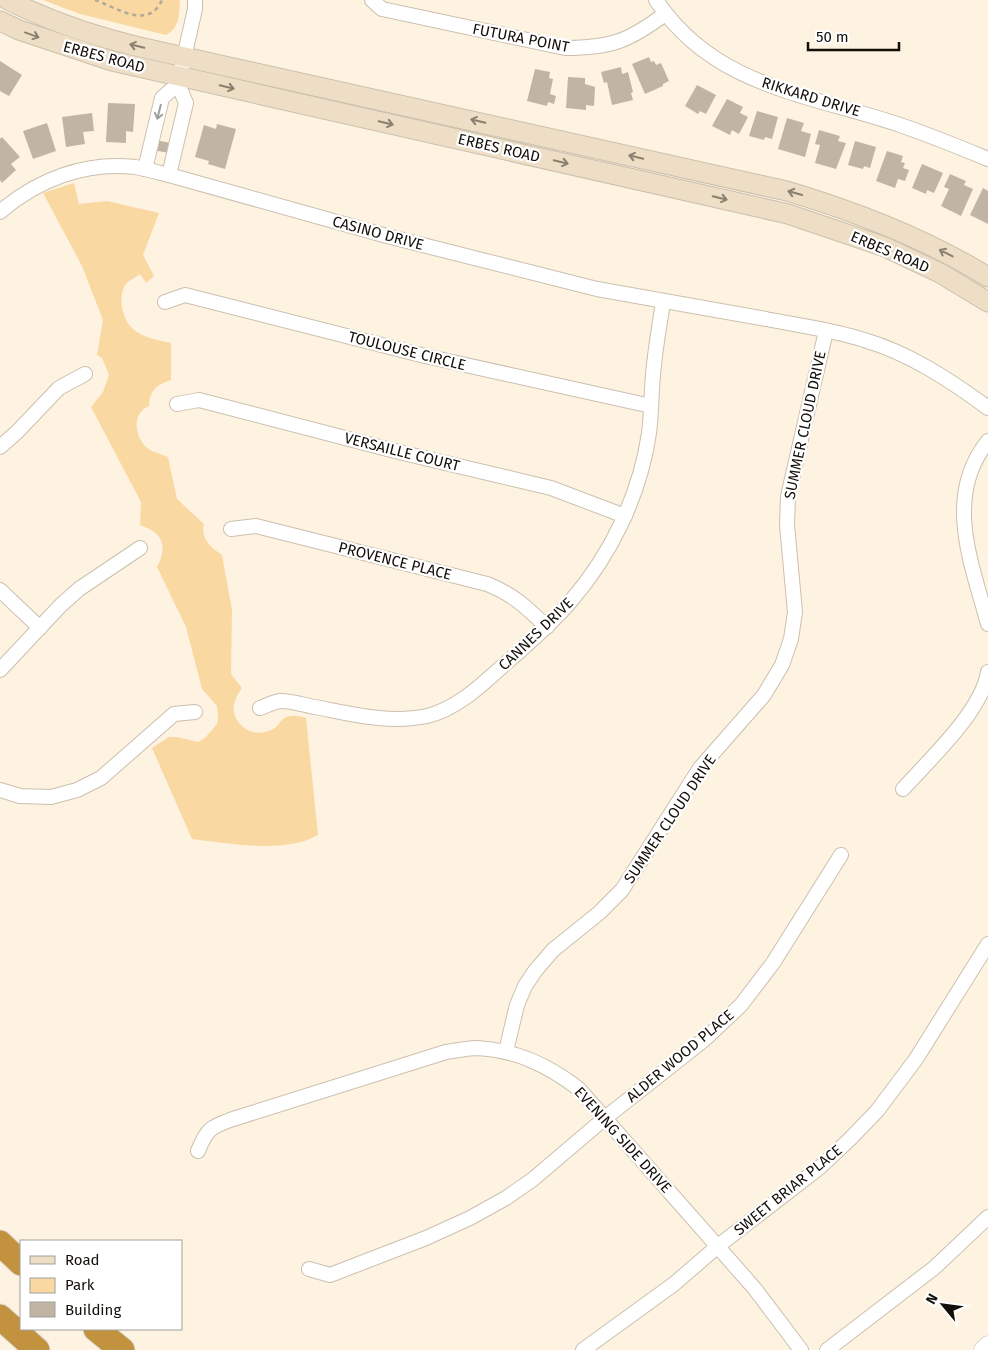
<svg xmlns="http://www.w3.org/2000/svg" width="988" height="1350" viewBox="0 0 988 1350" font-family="'Fira Sans',sans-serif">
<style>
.green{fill:#fad8a2}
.building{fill:#c0b5a5}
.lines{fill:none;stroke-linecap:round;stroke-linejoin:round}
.minor-casing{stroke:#cbc0af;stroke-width:16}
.tertiary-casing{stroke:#cbc0af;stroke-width:19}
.secondary-casing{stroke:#cbc0af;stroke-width:21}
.motorway-casing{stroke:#dedddc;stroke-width:27}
.path{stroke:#b2a89b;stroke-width:2.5;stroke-dasharray:4 4;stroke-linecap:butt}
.minor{stroke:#fff;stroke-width:14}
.tertiary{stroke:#fff;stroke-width:18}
.secondary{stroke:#eddec5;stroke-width:19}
.motorway{stroke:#c2923e;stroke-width:25}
.oneway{stroke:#8a8070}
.oneway2{stroke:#a09f9c}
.labels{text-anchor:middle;stroke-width:4.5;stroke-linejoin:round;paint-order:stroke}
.street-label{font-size:15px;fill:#120e08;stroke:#fff}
</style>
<rect width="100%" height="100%" fill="#fef2e1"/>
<g class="green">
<path d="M43 0H180C179 14 180 28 166 35L80 14Z"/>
<path d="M74 183 79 204 107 201 159 213 143 255 154 276 146 283 140 274C136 277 130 280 127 283 117 293 122 318 131 327 141 338 158 340 171 343V380C156 385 150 390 149 406 132 413 134 435 146 447 150 452 162 454 168 457L177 499 204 524C200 538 211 548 222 555L232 610 231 674 242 688C235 698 230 709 237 720 246 734 261 736 275 728 278 726 280 721 283 719 290 714 298 716 306 718L318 835C311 838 304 842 297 843 262 850 226 843 192 839L152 748 169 737H177L198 742 205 738 217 724 218 715 217 706 202 689 186 627 157 567C168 547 163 532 140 525L141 502 91 407 103 392 109 375 102 358 97 355 103 320 82 266 43 193Z"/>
</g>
<g class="building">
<path d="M649 57 651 62 654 61 656 65 661 63 669 81 663 84V86L645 94 632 64Z"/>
<path d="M0 61 22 75 9 96 0 91Z"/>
<path d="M621 67 622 74 628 72 633 92 631 93 633 100 612 105 607 82 604 83 601 72Z"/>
<path d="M535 69 550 72 549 78 553 79 550 94 556 96 554 104 548 102 547 106 527 101Z"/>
<path d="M568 77 585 78V84L595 87 594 106 586 105V110L566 108Z"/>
<path d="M697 85 716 95 706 114 700 111 698 114 685 106Z"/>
<path d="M727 99 743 107 740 113 748 117 739 134 732 130 730 135 712 126Z"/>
<path d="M108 103 135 104 133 132 126 131V143L106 142Z"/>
<path d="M757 111 778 117 772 139 765 137 764 140 749 136Z"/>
<path d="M92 113 94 131 83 132 85 144 66 147 62 117Z"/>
<path d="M787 118 804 123 801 131 811 134 805 157 778 149Z"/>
<path d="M47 123 56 151 33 159 23 131Z"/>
<path d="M217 124 236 129 225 169 208 164 209 161 195 157 204 125 216 129Z"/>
<path d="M819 130 840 136 838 141 846 143 836 169 815 163 820 145 815 144Z"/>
<path d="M2 137 20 157 11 164 16 170 2 183 0 180V139Z"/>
<path d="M155 140 171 143 169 153 153 150Z"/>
<path d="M855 141 876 147 870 168 864 166 863 169 848 165Z"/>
<path d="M887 151 903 156 901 162 905 163 903 168 909 170 905 181 898 179 895 188 876 181Z"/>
<path d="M922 164 943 173 934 193 927 190 926 194 912 188Z"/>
<path d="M950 174 966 181 964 185 973 189 961 216 941 206 949 189 944 187Z"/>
<path d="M983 188 988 191V224L970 215Z"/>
</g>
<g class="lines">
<g class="minor-casing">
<g id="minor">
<path d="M372 0 382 9 565 48C611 48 629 41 665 14"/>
<path d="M656 0C714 87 808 94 900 125 929 135 959 147 988 159"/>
<path d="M145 169 162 98 178 84"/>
<path d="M169 175 186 103 178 84 195 9V0"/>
<path d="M0 212C37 180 85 161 135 167 146 169 157 172 169 175L387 236 597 289 766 319"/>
<path d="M165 302 185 295 425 356 651 406"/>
<path d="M771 320C802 326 834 330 864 340 909 353 950 380 988 408"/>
<path d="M177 404 199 400 399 452 551 488 625 516"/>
<path d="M988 441C943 497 972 564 988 624"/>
<path d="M0 447 17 432 59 388 85 374"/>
<path d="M231 529 256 526 487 584C513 594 527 608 547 627"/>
<path d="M0 590 40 628"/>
<path d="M0 670 61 605 79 589 140 548"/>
<path d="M260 708C266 706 275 701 281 701 292 701 304 705 315 707 352 714 389 724 427 716 461 708 487 679 513 657 533 639 553 622 570 602 611 555 640 495 649 433 652 411 651 388 654 365 656 344 660 323 663 302"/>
<path d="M903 789C930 759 982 711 988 672"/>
<path d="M0 790 20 796 51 797 77 790 101 778 174 714 195 712"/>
<path d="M506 1051 517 1005 525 986 535 971 553 950 599 913 622 890 700 768 764 695 782 665 791 639 795 612 787 525 788 496 826 331"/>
<path d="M198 1151C207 1128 211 1127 233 1119L446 1052C456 1051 467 1048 477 1048 516 1050 548 1065 579 1089L755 1289 801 1350"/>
<path d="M309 1269 330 1275 426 1238 470 1218 506 1198 532 1180 605 1118 705 1039 741 1005 773 963 841 855"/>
<path d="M583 1350 674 1284 718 1246 819 1168 849 1140 877 1111 916 1059 988 944"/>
<path d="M827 1350 934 1268 988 1217"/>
</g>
</g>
<g class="tertiary-casing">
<path id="tertiary" d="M983 1350 988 1345"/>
</g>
<g class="secondary-casing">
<g id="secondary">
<path d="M8 0C49 21 91 35 135 46L787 191C857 212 925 238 988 277"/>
<path d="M0 21 19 30 112 61 788 214 885 247 940 273 988 302"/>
</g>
</g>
<g class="motorway-casing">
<g id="motorway">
<path d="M0 1243 21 1263"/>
<path d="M0 1317 37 1350"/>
<path d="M96 1329 122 1350"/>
</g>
</g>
<path class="path" d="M95 0C116 7 148 31 162 0"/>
<use href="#minor" class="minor"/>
<use href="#tertiary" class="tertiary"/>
<use href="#secondary" class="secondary"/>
<use href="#motorway" class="motorway"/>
</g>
<defs><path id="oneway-shaft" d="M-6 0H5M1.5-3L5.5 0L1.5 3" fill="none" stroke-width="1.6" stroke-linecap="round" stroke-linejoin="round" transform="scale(1.25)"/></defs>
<g class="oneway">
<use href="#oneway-shaft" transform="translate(32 35) rotate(20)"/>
<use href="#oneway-shaft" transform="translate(137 46) rotate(-167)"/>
<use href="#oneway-shaft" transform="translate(227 87) rotate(13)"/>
<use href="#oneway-shaft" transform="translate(478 121) rotate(-167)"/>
<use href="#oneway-shaft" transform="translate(386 123) rotate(13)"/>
<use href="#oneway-shaft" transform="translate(636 157) rotate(-167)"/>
<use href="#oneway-shaft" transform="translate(561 162) rotate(13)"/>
<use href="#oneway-shaft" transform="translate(795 193) rotate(-164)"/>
<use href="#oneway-shaft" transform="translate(720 198) rotate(13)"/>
<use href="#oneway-shaft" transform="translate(946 253) rotate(-153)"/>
</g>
<use class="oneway2" href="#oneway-shaft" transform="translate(159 112) rotate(104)"/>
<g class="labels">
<g class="street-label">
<text transform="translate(521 38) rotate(11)" y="5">FUTURA POINT</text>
<text transform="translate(104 57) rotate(15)" y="5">ERBES ROAD</text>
<text transform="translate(811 97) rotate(17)" y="5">RIKKARD DRIVE</text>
<text transform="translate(499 148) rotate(13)" y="5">ERBES ROAD</text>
<text transform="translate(378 233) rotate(15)" y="5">CASINO DRIVE</text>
<text transform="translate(890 252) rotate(23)" y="5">ERBES ROAD</text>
<text transform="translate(407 351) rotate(14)" y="5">TOULOUSE CIRCLE</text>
<text transform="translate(805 425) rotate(-78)" y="5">SUMMER CLOUD DRIVE</text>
<text transform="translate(402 452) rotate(14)" y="5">VERSAILLE COURT</text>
<text transform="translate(395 561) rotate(14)" y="5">PROVENCE PLACE</text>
<text transform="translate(536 634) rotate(-44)" y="5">CANNES DRIVE</text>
<text transform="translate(670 819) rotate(-56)" y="5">SUMMER CLOUD DRIVE</text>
<text transform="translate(680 1056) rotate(-40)" y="5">ALDER WOOD PLACE</text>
<text transform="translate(623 1140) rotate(48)" y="5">EVENING SIDE DRIVE</text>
<text transform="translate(788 1190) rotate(-39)" y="5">SWEET BRIAR PLACE</text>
</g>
</g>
<rect x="20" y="1240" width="162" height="90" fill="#ffffff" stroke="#a09f9c"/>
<rect x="30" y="1256" width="25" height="8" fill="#eddec5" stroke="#a09f9c"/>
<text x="65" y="1265" font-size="15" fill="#120e08">Road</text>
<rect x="30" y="1278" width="25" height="15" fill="#fad8a2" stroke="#a09f9c"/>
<text x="65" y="1290" font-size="15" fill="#120e08">Park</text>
<rect x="30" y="1302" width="25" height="15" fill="#c0b5a5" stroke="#a09f9c"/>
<text x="65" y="1315" font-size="15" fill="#120e08">Building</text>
<g transform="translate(943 1305) rotate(299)" stroke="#ffffff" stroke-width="4" paint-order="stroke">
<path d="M0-4L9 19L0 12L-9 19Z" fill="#120e08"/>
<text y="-8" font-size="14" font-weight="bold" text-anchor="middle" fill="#120e08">N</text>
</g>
<path d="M808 42v8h91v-8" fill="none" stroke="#120e08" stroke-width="2.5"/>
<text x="816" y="42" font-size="15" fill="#120e08" stroke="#ffffff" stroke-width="4" paint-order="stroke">50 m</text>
</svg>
